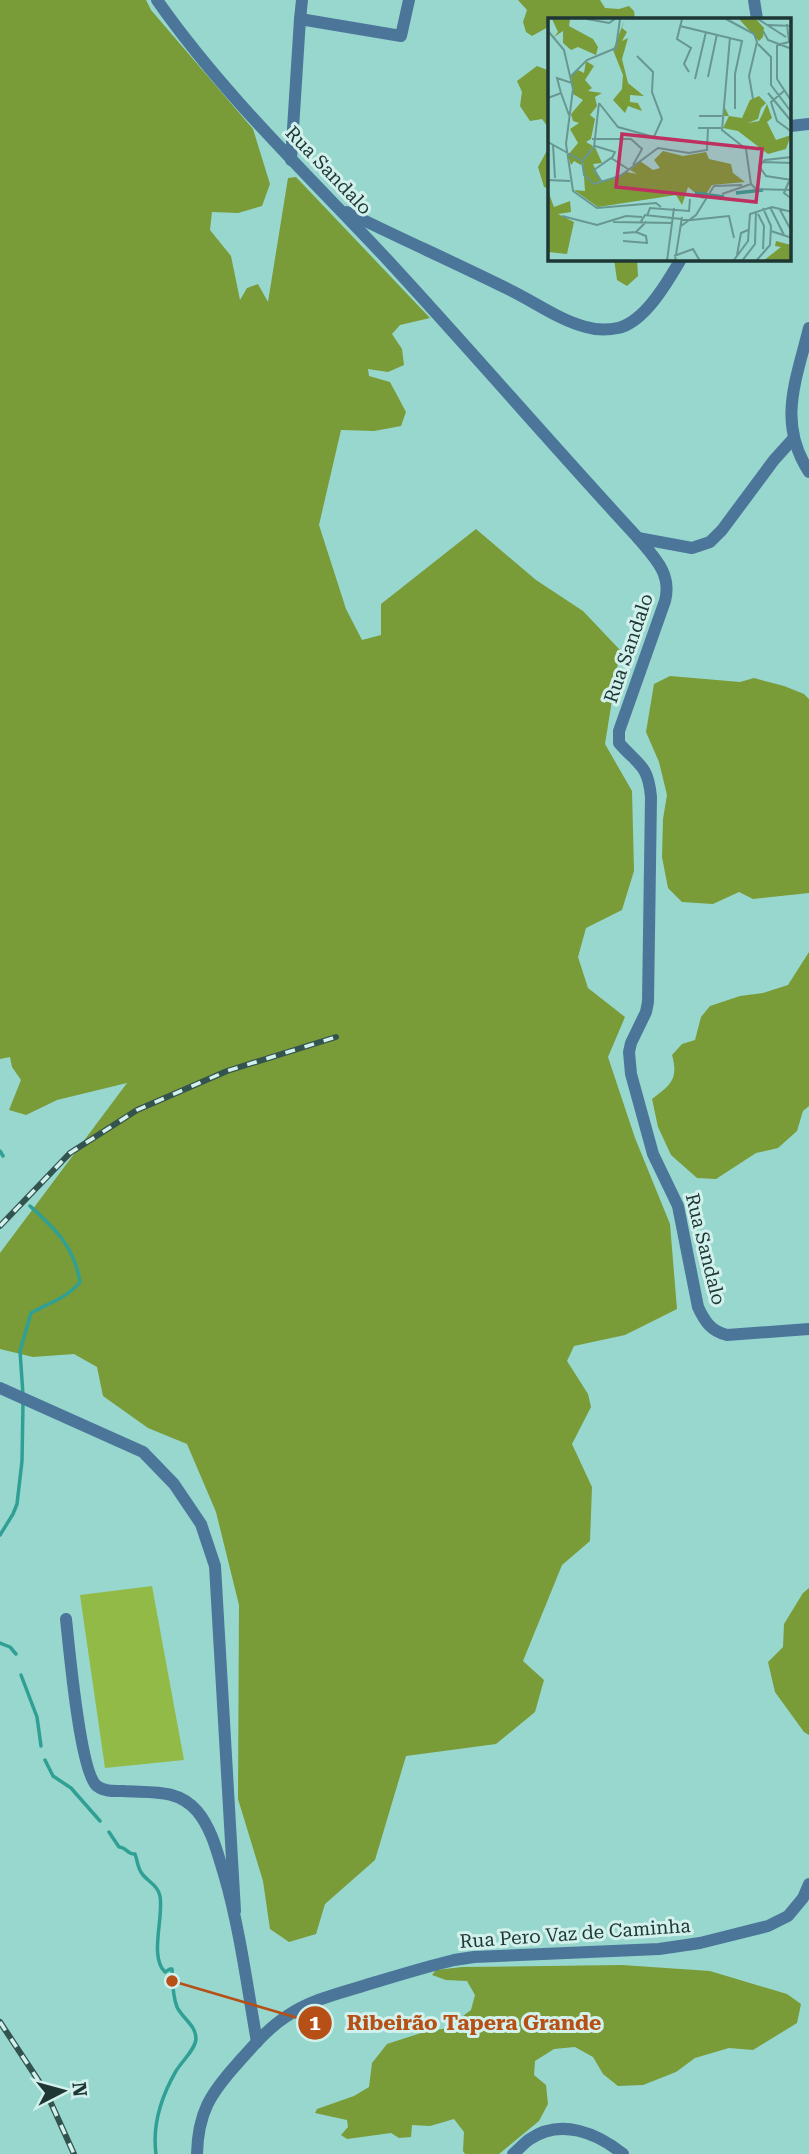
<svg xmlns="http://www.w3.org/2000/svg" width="809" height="2154" viewBox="0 0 809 2154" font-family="'Roboto Serif',serif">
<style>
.green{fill:#92ba47}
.forest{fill:#799b38}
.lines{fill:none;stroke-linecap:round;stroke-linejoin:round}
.stream{stroke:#30a095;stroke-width:3.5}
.minor{stroke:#4b769a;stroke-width:12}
.rail-casing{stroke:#33534f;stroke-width:6}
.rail{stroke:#d2f1ec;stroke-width:3.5;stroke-dasharray:10;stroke-linecap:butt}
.labels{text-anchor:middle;stroke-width:6;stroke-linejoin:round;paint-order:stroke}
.street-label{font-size:19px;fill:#1e3734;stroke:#d2f1ec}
.inset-river{fill:none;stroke:#30a095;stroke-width:3.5}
.inset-road{fill:none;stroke:#679790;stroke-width:2}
.view{fill:#be305f;fill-opacity:0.15;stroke:#be305f;stroke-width:3.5}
.inset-edge{fill:none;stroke:#1e3734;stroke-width:3.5}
.leader{fill:none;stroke:#b65016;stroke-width:2.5}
.callout-dot{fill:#b65016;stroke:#d2f1ec;stroke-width:2.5}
.mark-label{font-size:21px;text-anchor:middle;font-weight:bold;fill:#fff}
.callout-label{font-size:21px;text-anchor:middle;font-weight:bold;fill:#b65016;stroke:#d2f1ec;stroke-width:6;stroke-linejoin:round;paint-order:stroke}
</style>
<rect width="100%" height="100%" fill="#98d7ce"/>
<path class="green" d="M152 1586 184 1760 105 1768 80 1595Z"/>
<g class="forest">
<path d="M0 0H146L151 10 253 129 270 184 262 206 238 213 212 212 210 230 231 256 240 300 247 288 258 284 268 302 288 178 296 177 430 318 400 325 392 334 402 349 404 365 388 372 368 369 369 376 390 382 406 412 401 426 374 431 341 430 319 525 346 609 362 640 381 635V604L476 529 536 580 583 611 620 650 605 744 632 791 634 871 622 910 586 928 578 957 588 988 625 1017 608 1057 635 1138 670 1224 677 1309 625 1335 574 1346 567 1361 588 1394 591 1407 572 1444 592 1487 590 1541 562 1565 523 1661 544 1680 535 1712 496 1744 406 1756 375 1860 325 1904 316 1934 289 1942 270 1929 263 1881 238 1799 239 1605 216 1512 187 1444 148 1428 103 1396 97 1367 74 1354 33 1357 0 1349V1253L127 1083 57 1100 26 1115 9 1110 21 1080 12 1067 10 1057 0 1059Z"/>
<path d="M518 0H600L605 8 619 9 629 6 634 11 635 19H550V26L532 36 526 32 523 22 527 10Z"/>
<path d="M537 66 550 71V130L542 119 530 121 520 106 522 92 517 81Z"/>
<path d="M550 145V189L544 187 538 167Z"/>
<path d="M614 259H637L638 276 627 286 617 280Z"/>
<path d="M670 676 740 682 754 678 784 686 804 694 809 699V893L753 899 739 892 713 904 682 902 668 888 662 857 663 819 667 795 659 762 646 732 654 684Z"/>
<path d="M809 952V1106L803 1111 797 1131 778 1148 756 1153 716 1179 697 1178 671 1155 658 1127 652 1099C670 1085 679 1080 672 1055L682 1044 695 1040 701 1017 710 1006 740 996 763 993 788 985Z"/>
<path d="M809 1588V1735L804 1732 775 1692 768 1662 783 1647 784 1624 803 1593Z"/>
<path d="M622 1965 710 1971 787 1994 801 2004 797 2023 753 2050 729 2048 695 2058 676 2072 643 2085 618 2086 603 2074 593 2057 575 2047 554 2049 535 2061 534 2075 546 2085 548 2104 539 2121 499 2154H465L463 2151 464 2132 454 2119 430 2126 412 2125 411 2137 399 2138 391 2133 347 2139 341 2135 348 2127 347 2120 315 2113 317 2109 354 2096 369 2087 372 2063 387 2044 421 2033 447 2028 471 2010 475 1995 467 1981 446 1980 432 1975 436 1970 462 1967Z"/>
</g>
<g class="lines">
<g class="stream">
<path d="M0 1151 3 1156"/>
<path d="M23 1395 20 1351 31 1313C49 1303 67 1298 80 1282 74 1246 56 1230 30 1206"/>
<path d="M0 1535 13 1514 17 1504 22 1461 23 1403"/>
<path d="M0 1643 10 1647 16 1654"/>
<path d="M21 1675 37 1717 41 1746"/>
<path d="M45 1760 53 1776 71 1788 100 1821"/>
<path d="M109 1832 119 1847C126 1847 128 1855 135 1854 138 1862 137 1868 143 1875 149 1882 158 1886 160 1896 164 1917 149 1957 165 1972L170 1969H172C173 1983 172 1994 177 2007 182 2018 196 2025 196 2039 195 2050 182 2061 176 2071 161 2097 152 2124 156 2154"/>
</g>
<g class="minor">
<path d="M157 0C222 93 305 172 382 254 469 348 552 445 638 538 655 558 672 574 665 601L619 731V743C638 765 648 764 651 797L648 1002 646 1012 631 1043 629 1052 631 1074 653 1154 678 1206 698 1307C705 1322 711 1331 727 1335L809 1329"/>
<path d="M754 0 757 19"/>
<path d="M300 19 302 0"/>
<path d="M790 126 809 124"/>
<path d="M291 160 300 19 401 36 409 0"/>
<path d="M347 212C401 239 456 263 510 290 535 302 559 320 586 327 596 330 609 330 618 328 645 322 668 281 681 259"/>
<path d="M809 328C796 381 777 422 809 472"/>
<path d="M638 538 692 548 710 542 722 530 774 460 793 439"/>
<path d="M0 1388 143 1452 174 1484 201 1524 215 1566 235 1911"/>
<path d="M66 1619C69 1646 80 1773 97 1786 105 1792 114 1791 123 1791 151 1793 177 1788 197 1811 212 1829 217 1852 224 1874 240 1929 247 1986 257 2042"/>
<path d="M197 2154C198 2113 210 2094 237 2064 252 2047 268 2028 287 2016 310 2000 340 1993 366 1985 396 1976 425 1967 454 1960L474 1957 659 1949 700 1943 768 1926 788 1916 803 1898 809 1884"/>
<path d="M513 2154C519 2149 524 2143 530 2139 561 2118 597 2133 623 2154"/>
</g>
<g class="rail-casing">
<g id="rail">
<path d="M0 1226 70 1153 137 1110 227 1071 336 1037"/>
<path d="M0 2022 46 2092 74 2154"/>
</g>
</g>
<use href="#rail" class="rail"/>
</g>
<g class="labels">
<g class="street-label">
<text transform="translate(329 170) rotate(46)" y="7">Rua Sandalo</text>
<text transform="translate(628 648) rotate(-71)" y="7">Rua Sandalo</text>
<text transform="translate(706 1249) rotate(76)" y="7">Rua Sandalo</text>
<text transform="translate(575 1933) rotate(-4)" y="7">Rua Pero Vaz de Caminha</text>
</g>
</g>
<g transform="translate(548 18)">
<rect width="243" height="243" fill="#98d7ce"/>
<path d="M22 1 21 8 45 21 50 29 48 37 30 29 23 32 15 25V13L6 19 10 14 4 1ZM77 1 74 10 79 14 74 23 80 20 74 41 80 65 96 78 82 77V84L90 85 94 93 80 88 77 95 65 82 74 71 75 57 65 32ZM191 1H208L216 10 215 19 211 23ZM38 43 46 48 37 62 44 70 40 73 54 75 47 79 49 88 42 97 47 101 43 121 38 124 45 128 33 147 26 143 23 147 20 137 30 125 22 111 31 105 25 103 23 96 35 82 25 76 23 58 30 52 36 55ZM211 78 218 85 213 90 210 101 200 105 211 103 219 86 224 100 219 104 228 122 243 117 238 131 220 136 190 113 175 110 181 98H176V88L181 98 194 100 202 82ZM47 129 54 145 45 146 53 163 46 167 79 154 89 156 82 152 92 143 105 152 112 150 106 142 115 133 135 138 158 134 161 141 183 146 185 155 197 164 164 167 155 181 140 169 134 187 128 177 50 189 26 172 37 173 35 143ZM0 173 6 189 22 183 23 194 10 196 26 204 19 236 0 234ZM228 223 243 227 242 243H215L233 229 227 228Z" fill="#799b38"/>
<path class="inset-river" d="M147 175 176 179M188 175 215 172"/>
<path class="inset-road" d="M39 1 61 5 67 1M134 1 129 21 143 30 136 46 141 54M178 1 206 16 209 24 201 58 205 81M210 1 238 19M220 7 244 8M132 8 194 23 187 56V91M0 13 16 32 25 71 18 126 25 173 49 190 108 185 113 189M215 13 220 22 244 31M182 19 174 112 198 131 203 166M210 26 223 39V67L244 95M229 27V61L244 84M229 27 241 24 239 6M23 58 39 42 68 30 72 1M160 59 169 16M147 61 158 14M236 73 223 84 229 103 244 114M13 75 9 60 24 65M220 75 244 104M0 80 13 75 21 97M51 85 46 129 34 143 36 157 46 166 72 158 110 130 141 135 159 132 160 110M51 85 70 109 106 119 114 101 104 74 105 54 89 38M151 98H174M150 110H173M44 121H83L94 131 85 147M0 124 34 143M5 127 7 160M47 128 67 134 64 140M244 139 217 142 211 148 218 158 244 162M215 144 244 145M242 161 236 175 244 181M0 162 22 163M54 164 46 152 63 140 80 151M203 166 208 171 244 172M174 176 203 166M222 189 236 217M231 190 244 214M210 196 216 208 215 231M14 198 49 207 78 198 94 199M99 198 102 190 141 193 142 181M65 204 125 205M92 205 97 197 143 202 181 198 186 220M133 208 148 197 166 168 194 167M223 213 244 220M75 215 88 214 98 204M75 223 99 225 98 218 88 214M189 237 193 215 200 212M126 238 145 231 152 243M186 242 200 223 202 196 224 189 244 194M119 243 126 190M127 243 134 199M194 243 207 226 208 193M208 243 222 227 223 208 215 190"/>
<path class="view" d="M74 116 214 131 208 184 68 169Z"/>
<rect width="243" height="243" class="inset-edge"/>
</g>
<path class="leader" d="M172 1981L315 2023"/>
<g class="callout-dot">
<circle cx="172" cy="1981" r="7"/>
<circle cx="315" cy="2023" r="18"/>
</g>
<g class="mark-label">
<text x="315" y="2030">1</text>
</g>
<g class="callout-label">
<text x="474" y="2030">Ribeirão Tapera Grande</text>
</g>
<g transform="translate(63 2091) rotate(84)" stroke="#d2f1ec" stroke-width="5" paint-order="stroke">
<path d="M0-5L12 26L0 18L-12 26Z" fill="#1e3734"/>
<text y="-10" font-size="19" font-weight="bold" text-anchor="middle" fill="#1e3734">N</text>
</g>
</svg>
